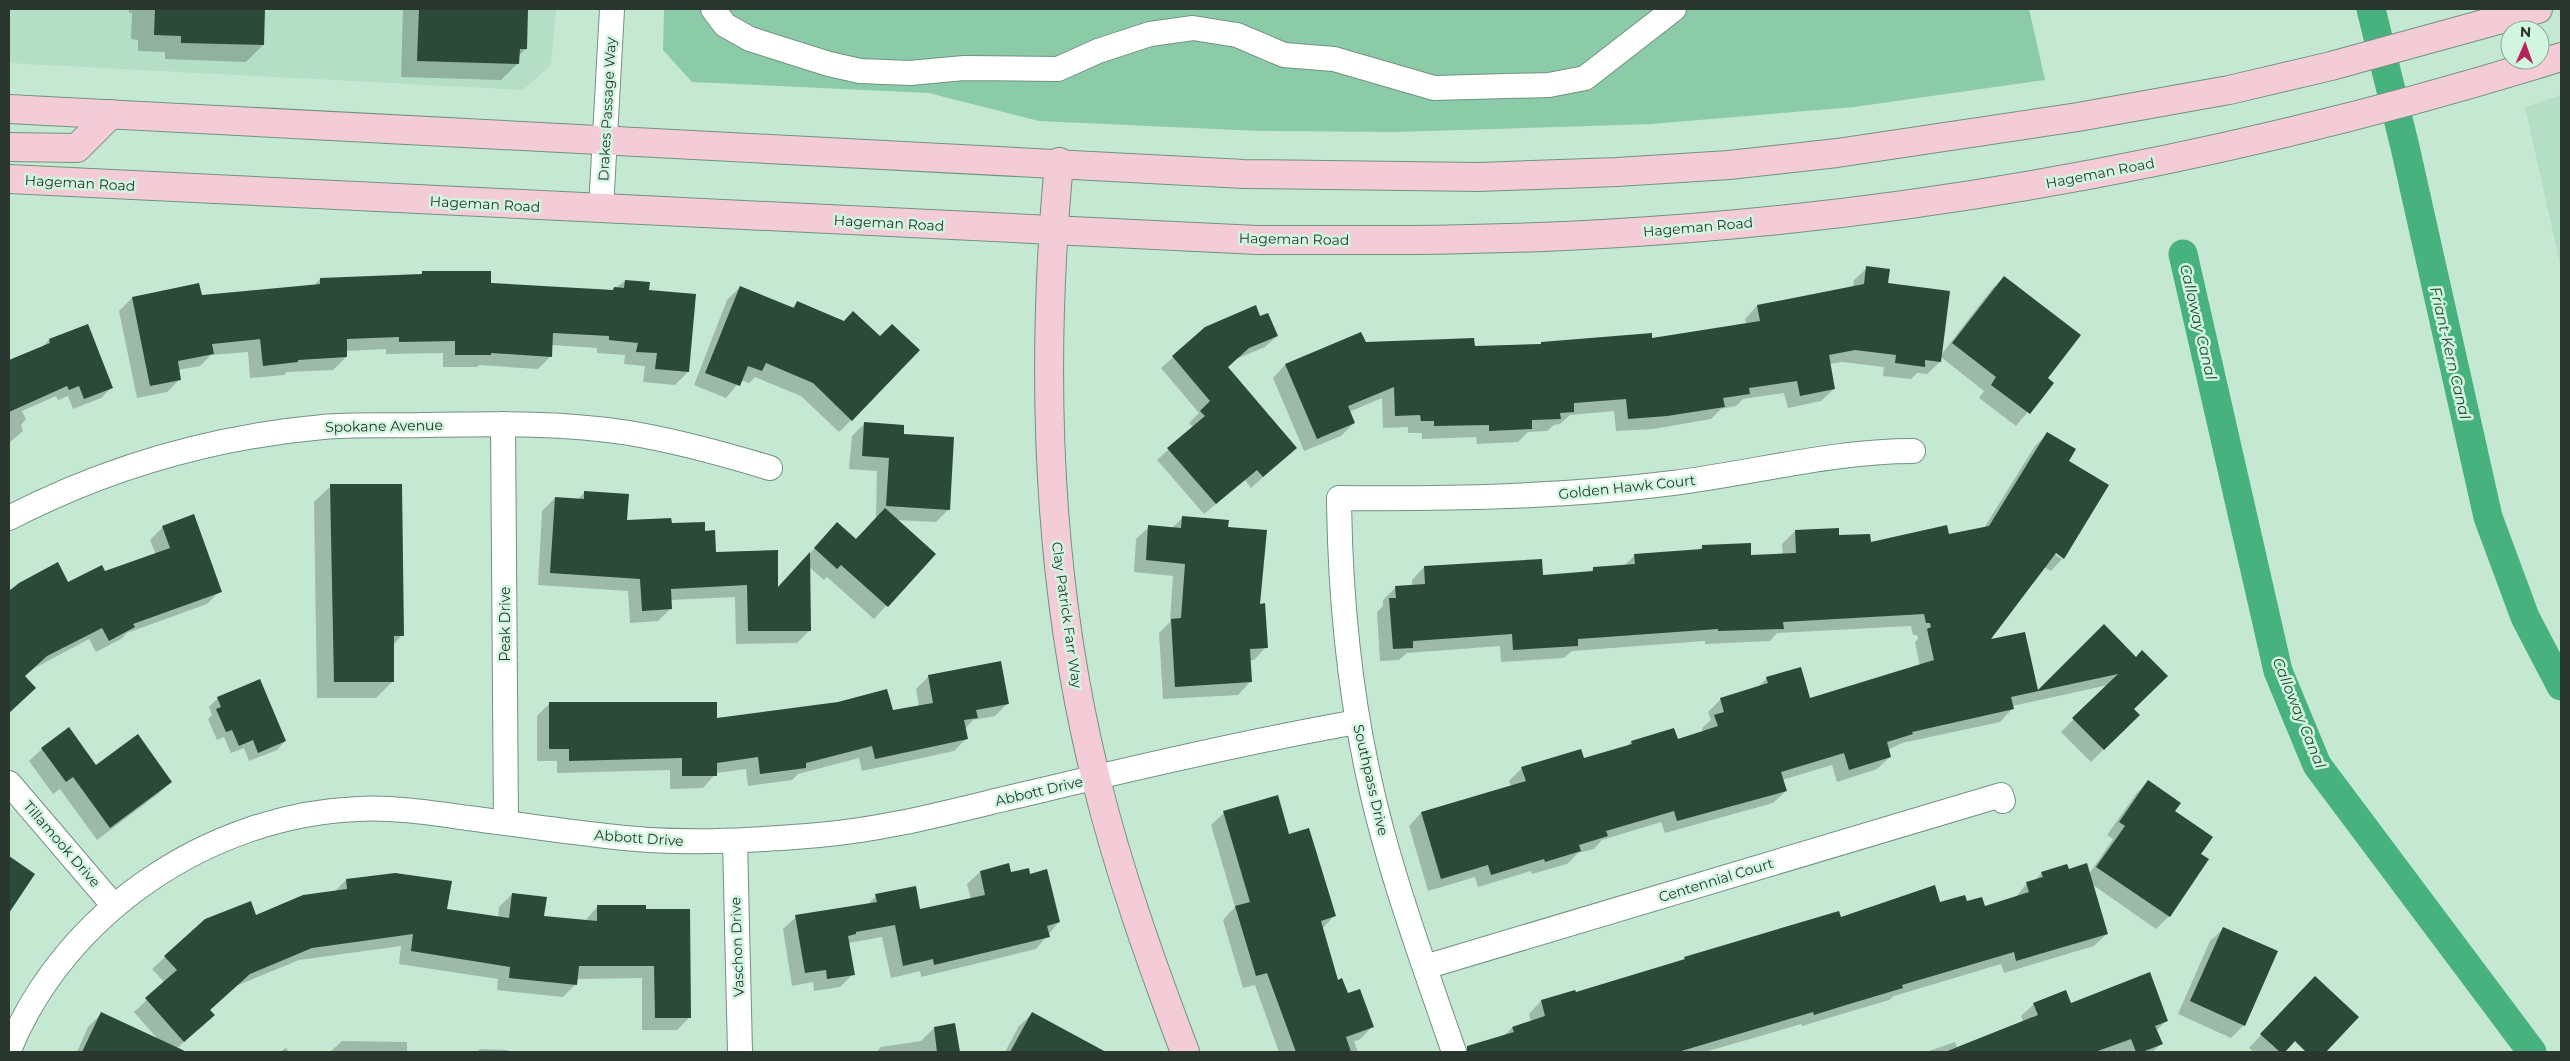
<svg xmlns="http://www.w3.org/2000/svg" width="2570" height="1061" viewBox="0 0 2570 1061" font-family="Montserrat,sans-serif">
<style>
.built{fill:#b4dec5}
.green{fill:#8ccba7}
.shadow{fill:#0003;fill-rule:evenodd}
.lines{fill:none;stroke-linecap:round;stroke-linejoin:round}
.canal{stroke:#47b27d;stroke-width:29}
.building{fill:#2c4a39}
.street-casing{stroke:#71927f;stroke-width:26}
.secondary-casing{stroke:#71927f;stroke-width:30}
.street{stroke:#fff;stroke-width:24}
.secondary{stroke:#f3ccd8;stroke-width:28}
.labels{text-anchor:middle;stroke-width:5;stroke-linejoin:round;paint-order:stroke}
.street-label{font-size:14px;fill:#29372f;stroke:#d2f5e0}
.water-label{font-size:15px;font-style:italic;fill:#1d4832;stroke:#d2f5e0}
</style>
<rect width="100%" height="100%" fill="#c5e8d3"/>
<g class="built">
<path d="M9 9H556L551 65 523 90 9 63Z"/>
<path d="M2561 95V268L2525 107Z"/>
</g>
<path class="green" d="M664 9H2029L2045 80 1854 107 1651 124 1396 132 1260 131 1039 121 929 93 692 82 663 50Z"/>
<g class="shadow">
<path d="M129 9H264L263 45 246 62 165 59V52L138 51V40L131 39 132 13H129Z"/>
<path d="M403 9H527L526 49 518 56V63L501 80 401 77Z"/>
<path d="M1867 268 1887 284 1941 355 1991 290 2004 277 2046 379 2052 383 2016 426 1979 398 1984 391 1941 357 1940 362 1927 374 1917 373 1911 379 1883 376 1884 367 1842 362 1829 364 1834 389 1821 401 1788 408 1784 393 1743 399 1736 406 1721 409 1711 419 1653 429 1616 431 1614 411 1570 415 1560 424 1554 425 1547 431 1528 432 1518 442 1477 444 1476 437 1422 439V433H1408V427L1383 428 1382 398 1349 412 1354 423 1341 436 1304 451 1273 378 1285 365 1361 333 1365 343 1473 347 1651 339 1746 324 1745 319 1757 306 1853 287 1854 280Z"/>
<path d="M423 272 489 285 611 291 625 281 648 292 688 372 675 385 643 382 645 366 624 364 625 355 597 353V348L551 345V356L538 369 479 365 477 367H443V353L386 354V349L346 351V357L333 370 287 372 284 375 250 378 248 352 211 355 200 366 178 370 180 379 167 392 137 398 119 311 132 298 198 284 201 297 314 286 320 279 420 275Z"/>
<path d="M740 287 792 308 797 303 844 322 851 420 839 432 801 396 755 377 749 383 741 380 726 398 694 385 727 300Z"/>
<path d="M1260 318 1277 336 1265 347 1236 359 1227 367 1296 448 1251 488 1245 480 1204 514 1157 460 1193 427 1189 423 1199 413 1161 368 1206 328Z"/>
<path d="M87 325 111 388 101 398 73 409 68 396 58 400 56 396 22 411 26 419 21 425 23 431 9 443V361L41 348 49 340Z"/>
<path d="M864 424 902 435 949 509 936 522 896 520 934 554 874 619 827 577 824 580 809 567 810 630 797 643 736 644 735 597 670 600 671 608 658 621 630 623 628 591 538 585 542 511 555 498 578 499 585 492 626 522 670 524 704 532 715 553 777 589 825 537 855 540 876 518 877 471 849 469 852 436Z"/>
<path d="M2048 433 2067 461 2063 558 2051 571 2044 567 1988 641 2024 634 2037 692 2104 625 2133 710 2138 715 2091 762 2061 732 2108 685 2012 706V709L2000 722 1902 743 1888 750 1890 757 1877 769 1837 782 1832 765 1782 780 1786 791 1773 803 1665 833 1661 822 1602 840 1594 849 1578 853 1567 864 1532 874 1531 871 1478 887 1475 877 1428 891 1409 826 1421 813 1511 786 1509 781 1522 768 1584 760 1626 747 1631 742 1677 741 1703 732 1702 728 1711 720 1708 712 1721 699 1757 688 1767 678 1809 699 1920 666 1915 642 1918 639 1917 635H1913L1911 626 1777 633 1770 641 1705 644V641L1572 651 1564 658 1501 662 1500 646 1407 653 1399 660 1380 661 1377 612 1383 606V600L1396 587 1412 586V580L1424 567 1542 576 1589 573 1594 568 1624 566 1635 555 1698 551 1703 546 1750 556 1783 555 1782 544 1795 531 1838 536 1870 544 1948 535 1984 528 2035 446ZM2051 549 2062 556V559L2050 551Z"/>
<path d="M331 486 402 635 393 645V681L376 698H317L314 502Z"/>
<path d="M1182 518 1227 528 1266 647 1254 660H1249L1250 682 1238 695 1163 699 1159 633 1170 622 1173 576 1134 572 1136 539 1149 527 1171 529Z"/>
<path d="M163 527 220 591 207 604 127 633 121 639 96 652 89 639 33 669 24 677 22 701 9 713V593L21 582 68 584 156 555 150 540Z"/>
<path d="M929 676 1008 703 995 716 973 720 965 729 967 738 954 751 862 771 859 758 798 774 792 780 748 786 746 769 716 773 703 788 670 789V770L557 773V761H537V716L550 703 716 720 892 711 919 706 916 689Z"/>
<path d="M260 681 285 741 277 750 249 761 244 748 231 753 224 737 217 740 208 719 212 715 209 707 217 699Z"/>
<path d="M42 749 96 767 171 782 158 794 97 840 60 789 53 794 29 761Z"/>
<path d="M2148 781 2173 812 2199 855 2207 860 2169 916 2156 929 2093 885 2107 934 2094 946 2004 973 2001 964 1894 996 1889 1000 1832 1017 1802 1026 1801 1024 1705 1052H1486L1512 1028 1531 1022 1529 1014 1541 1001 1574 991 1575 994 1681 962 1685 958 1840 919 1939 904 1966 903 1984 907 2015 898 2027 883 2033 882 2042 873 2068 870 2089 874 2113 839 2107 835 2136 794Z"/>
<path d="M1224 813 1288 835 1334 916 1322 929 1338 981 1372 1027 1359 1040 1354 1041 1358 1052H1279L1255 985 1243 988 1223 920 1235 907 1211 825Z"/>
<path d="M9 858 33 874 9 911Z"/>
<path d="M980 872 1029 875 1059 922 1036 949 921 977 920 971 891 978 882 937 848 943 853 974 840 987 814 991 813 982 792 986 783 929 796 917 867 905 876 896 919 911 971 899 967 884Z"/>
<path d="M346 880 446 910 498 918 499 907 512 894 543 917 585 921 598 906H645L690 1017 677 1030H642V978L576 979V984L563 997 497 990 498 979 399 964 401 946 299 960 236 986 209 1011 213 1015 173 1052H169L134 1012 165 983 152 969 165 957 256 917 334 892Z"/>
<path d="M2223 929 2244 1025 2231 1038 2178 1014 2210 941Z"/>
<path d="M2302 991 2357 1017 2324 1052H2306L2313 1020 2283 1052H2254L2249 1048Z"/>
<path d="M2034 1004 2070 1005 2167 1020 2156 1031 2161 1044 2152 1052H2119L2118 1050 2113 1052H1926L1955 1042 1957 1047 2023 1021 2021 1016Z"/>
<path d="M101 1014 159 1041 154 1052H77L88 1027Z"/>
<path d="M1032 1014 1094 1047 1091 1052H1005L1019 1026Z"/>
<path d="M954 1025 959 1052H876L881 1047 921 1041 934 1028Z"/>
<path d="M342 1041 407 1042V1052H330Z"/>
<path d="M286 1048 289 1052H279Z"/>
<path d="M480 1049 508 1050V1052H477Z"/>
</g>
<g class="lines">
<g class="canal">
<path d="M2371 9 2405 147 2488 517 2525 617 2561 686"/>
<path d="M2183 254 2278 671 2317 765 2532 1052"/>
</g>
</g>
<g class="building">
<path d="M155 9H265L264 45 181 43V36L154 35Z"/>
<path d="M419 9H528L527 49H520L519 64 417 61Z"/>
<path d="M1866 266 1890 269 1888 283 1950 291 1941 362 1925 360V367L1895 363 1896 355 1855 350 1829 355 1835 389 1800 396 1797 381 1749 388 1750 394 1723 398 1725 407 1667 416 1628 419 1626 399 1574 403V412L1560 413 1561 419 1532 420V429L1489 431V425L1434 426V421H1421L1420 415 1395 416 1394 387 1348 406 1355 423 1317 439 1285 364 1361 332 1366 342 1474 338 1475 346 1541 344V342L1652 333V338L1760 321 1757 305 1864 284Z"/>
<path d="M422 271H491V283L613 290 614 287 624 288 625 280 650 282 649 290 696 294 689 372 655 369 657 353 636 352 638 343 609 340V336L553 333 552 357 491 353V355H455V341L399 342V337L347 339V357L298 360V362L263 366 260 339 212 344 214 354 178 361 181 380 150 386 132 297 199 283 202 295 320 284V278L422 274Z"/>
<path d="M2004 276 2081 335 2048 378 2054 383 2030 414 1991 385 1996 377 1952 343Z"/>
<path d="M740 286 794 308 797 301 844 321 853 311 880 336 892 324 920 350 852 421 813 383 766 363 762 371 748 366 740 386 705 373Z"/>
<path d="M1256 305 1260 316 1268 313 1278 336 1249 348 1228 367 1297 448 1263 477 1257 470 1216 504 1167 448 1205 416 1200 411 1210 401 1172 356 1205 327Z"/>
<path d="M88 324 113 388 84 399 79 386 69 390 67 386 9 412V360L50 343 49 339Z"/>
<path d="M864 422 904 425V434L954 437 950 510 886 506 889 458 862 456Z"/>
<path d="M2047 432 2076 449 2069 461 2109 485 2064 559 2056 553 1991 639 2025 632 2038 690 2104 624 2136 657 2142 650 2168 676 2134 709 2140 715 2104 750 2072 718 2118 674 2011 697 2014 709 1912 732 1913 734 1887 742 1891 757 1849 770 1844 753 1781 772 1787 791 1677 821 1674 811 1606 831 1608 836 1579 845 1581 851 1545 862 1544 859 1491 875 1488 865 1441 879 1421 812 1526 781 1521 767 1581 749 1584 758 1632 744 1631 741 1674 728 1678 739 1718 726 1714 715 1724 712 1720 698 1768 683 1766 677 1801 667 1810 698 1934 660 1927 629 1931 627 1930 623H1926L1924 614 1783 622 1784 629 1718 631V629L1578 639V646L1513 650 1512 634 1413 641V648L1393 649 1389 598H1396L1395 586 1425 584 1424 566 1542 559 1543 575 1593 571V567L1635 564 1634 554 1702 549V545L1751 543V555L1796 553 1795 530 1839 528V535L1870 534 1871 542 1947 525 1949 534 1989 526Z"/>
<path d="M330 484H402L404 636H394V682H334Z"/>
<path d="M584 491 629 494 627 520 671 518 672 523 705 522V531L715 530 716 552 778 550V587L810 552 811 631H748L747 585 671 589 672 609 642 611 640 579 550 573 555 497 584 499Z"/>
<path d="M885 508 936 554 888 607 841 565 837 569 814 548 837 522 856 539Z"/>
<path d="M194 514 222 592 133 624 135 627 109 641 102 628 47 656 25 676 36 688 9 713V591L19 583 58 562 68 582 102 565 105 571 170 548 162 526Z"/>
<path d="M1182 516 1229 520 1228 527 1267 530 1260 604 1265 603 1268 648 1250 649 1252 682 1175 687 1171 619 1181 618 1185 564 1146 560 1148 525 1181 528Z"/>
<path d="M1001 661 1009 704 976 710 978 718 964 720 968 739 875 759 872 746 806 763V768L760 774 758 757 717 763V776H682V758L569 761V749H549V702H717V718L838 702 887 689 893 710 933 703 928 675Z"/>
<path d="M260 679 286 741 258 753 253 740 239 746 232 730 226 732 216 709 221 707 217 697Z"/>
<path d="M69 727 96 765 138 734 172 782 110 828 73 777 66 782 41 748Z"/>
<path d="M2148 780 2181 803 2175 811 2213 837 2201 854 2209 859 2170 917 2096 867 2125 826 2119 822Z"/>
<path d="M1278 795 1289 834 1309 828 1336 916 1321 921 1338 980 1342 978 1348 993 1360 989 1374 1027 1346 1037 1351 1052H1296L1267 973 1256 976 1235 906 1250 902 1223 811Z"/>
<path d="M9 856 35 874 9 913Z"/>
<path d="M1009 863 1011 872 1029 868 1030 874 1047 869 1060 922 1047 926 1050 937 934 965 933 959 903 966 895 925 856 932V934L848 936 855 975 827 979 826 970 805 973 795 915 877 902 875 894 916 886 920 909 985 895 980 871Z"/>
<path d="M2087 863 2108 934 2016 961 2014 952 1902 985 1903 988 1846 1005 1814 1015 1813 1012 1678 1052H1467V1046L1514 1032 1512 1027 1545 1016 1541 1000 1575 990 1576 992 1685 959 1684 957 1839 911 1841 917 1935 885 1940 902 1965 895 1967 901 1982 897 1985 906 2029 892 2026 882 2043 877 2041 872 2067 864 2069 869Z"/>
<path d="M395 873 452 881 447 909 509 918 512 893 547 897 544 916 597 921V905H646V909H690L691 1018H655L654 966H579L577 985 509 978 510 967 411 951 413 934 312 948 250 974 210 1010 215 1015 184 1042 145 998 177 970 164 956 205 919 251 901 256 915 303 895 347 889 346 879Z"/>
<path d="M2223 927 2278 951 2245 1026 2190 1001Z"/>
<path d="M2150 972 2168 1021 2155 1026 2163 1044 2142 1052H2136L2131 1039 2095 1052H1945L2038 1015 2033 1003 2066 990 2071 1003Z"/>
<path d="M2315 976 2359 1017 2326 1052H2306L2295 1041 2285 1052H2280L2260 1034Z"/>
<path d="M101 1012 187 1052H82Z"/>
<path d="M1032 1012 1106 1052H1010Z"/>
<path d="M955 1023 960 1052H937L934 1027Z"/>
</g>
<g class="lines">
<g class="street-casing">
<g id="street">
<path d="M713 9 725 25 750 39 829 64 860 71 910 73 964 68 1058 69 1098 51 1150 34 1193 28 1237 35 1284 55 1334 59 1434 88 1549 85 1585 78 1674 9"/>
<path d="M601 209 612 9"/>
<path d="M503 424 506 823"/>
<path d="M9 518C108 467 212 437 323 427 356 424 389 426 422 425 491 424 561 422 629 433 677 441 724 454 770 468"/>
<path d="M9 783 114 906"/>
<path d="M735 841 740 1052"/>
<path d="M1425 967 2001 795 2003 801"/>
<path d="M9 1050C65 912 210 815 358 809 395 807 432 813 468 818 514 824 560 831 606 836 677 845 748 841 819 835 892 829 963 808 1034 792 1142 766 1249 741 1357 722"/>
<path d="M1454 1052C1422 959 1387 866 1367 769 1348 680 1340 589 1339 498 1451 499 1562 497 1673 483 1753 473 1832 451 1913 451"/>
</g>
</g>
<g class="secondary-casing">
<g id="secondary">
<path d="M9 109 1244 174 1479 177 1617 172 1729 165 1837 153 2078 117 2229 90 2331 66 2538 9"/>
<path d="M9 147 77 148 111 114"/>
<path d="M1059 162C1040 368 1046 578 1096 779 1119 873 1151 962 1185 1052"/>
<path d="M9 179 1257 240C1372 240 1487 241 1603 234 1930 216 2249 154 2561 57"/>
</g>
</g>
<use href="#street" class="street"/>
<use href="#secondary" class="secondary"/>
</g>
<g class="labels">
<g class="street-label">
<text transform="translate(607 109) rotate(-87)" y="5">Drakes Passage Way</text>
<text transform="translate(2100 173) rotate(-11)" y="5">Hageman Road</text>
<text transform="translate(80 183) rotate(3)" y="5">Hageman Road</text>
<text transform="translate(485 204) rotate(3)" y="5">Hageman Road</text>
<text transform="translate(889 223) rotate(3)" y="5">Hageman Road</text>
<text transform="translate(1698 227) rotate(-5)" y="5">Hageman Road</text>
<text transform="translate(1294 239) rotate(1)" y="5">Hageman Road</text>
<text transform="translate(384 426) rotate(-1)" y="5">Spokane Avenue</text>
<text transform="translate(1627 487) rotate(-6)" y="5">Golden Hawk Court</text>
<text transform="translate(1067 615) rotate(82)" y="5">Clay Patrick Farr Way</text>
<text transform="translate(505 624) rotate(-90)" y="5">Peak Drive</text>
<text transform="translate(1371 780) rotate(77)" y="5">Southpass Drive</text>
<text transform="translate(1039 791) rotate(-13)" y="5">Abbott Drive</text>
<text transform="translate(639 838) rotate(4)" y="5">Abbott Drive</text>
<text transform="translate(62 844) rotate(49)" y="5">Tillamook Drive</text>
<text transform="translate(1716 880) rotate(-17)" y="5">Centennial Court</text>
<text transform="translate(737 947) rotate(-92)" y="5">Vaschon Drive</text>
</g>
<g class="water-label">
<text transform="translate(2198 322) rotate(77)" y="5">Calloway Canal</text>
<text transform="translate(2450 353) rotate(77)" y="5">Friant-Kern Canal</text>
<text transform="translate(2299 713) rotate(68)" y="5">Calloway Canal</text>
</g>
</g>
<rect width="2570" height="1061" fill="none" stroke="#29372f" stroke-width="20"/>
<g transform="translate(2525 45) rotate(2)"><circle r="24" fill="#d2f5e0" stroke="#8ea999"/>
<path d="M0-4L9 19L0 12L-9 19Z" fill="#b4265b"/>
<text y="-8" font-size="14" font-weight="bold" text-anchor="middle" fill="#29372f">N</text>
</g>
</svg>
